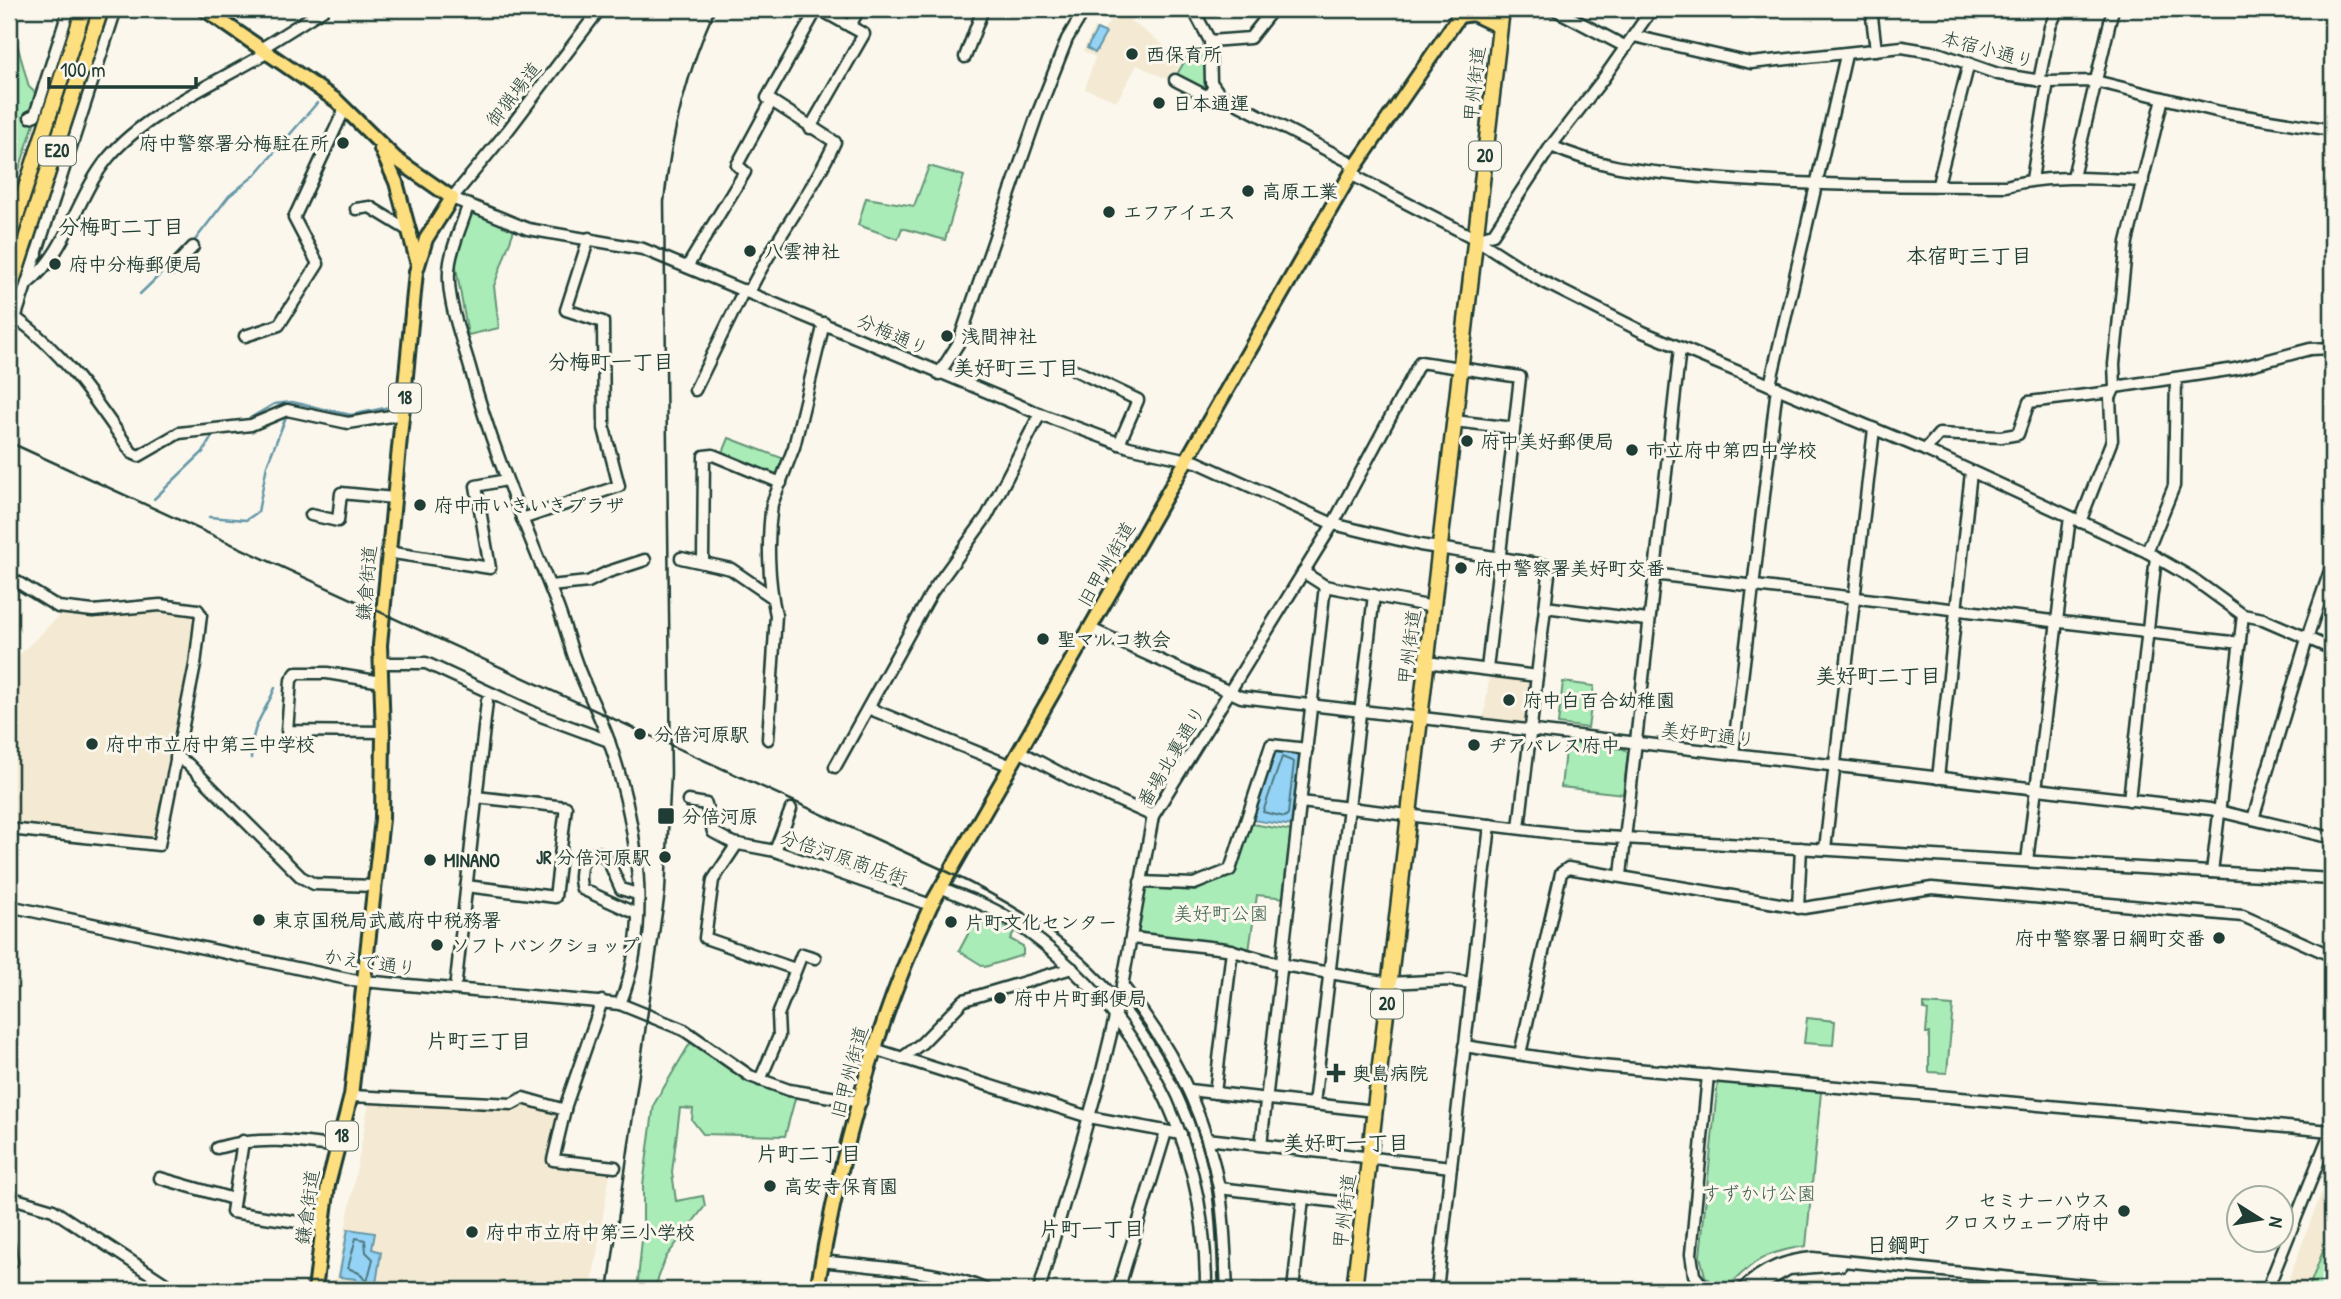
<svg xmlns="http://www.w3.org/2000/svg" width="2341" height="1299" viewBox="0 0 2341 1299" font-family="'Patrick Hand','Klee One',sans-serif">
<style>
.built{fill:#f4ead3}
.green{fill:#a9ecb7;stroke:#649476;stroke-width:2}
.water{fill:#94d3f5;stroke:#6597a8;stroke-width:2}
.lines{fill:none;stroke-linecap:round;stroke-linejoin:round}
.shore{stroke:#4e7981;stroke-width:2}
.stream{stroke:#6597a8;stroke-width:2.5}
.minor-casing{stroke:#1f3d34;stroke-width:15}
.major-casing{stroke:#1f3d34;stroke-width:18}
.highway-casing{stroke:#1f3d34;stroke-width:19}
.minor{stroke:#fbf7ec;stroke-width:10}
.major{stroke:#fddf80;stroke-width:12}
.highway{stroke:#fddf80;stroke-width:14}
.rail{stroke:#1f3d34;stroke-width:2.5}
.highway-bridge-casing{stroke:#1f3d34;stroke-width:19;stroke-linecap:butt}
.highway-bridge{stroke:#fddf80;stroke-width:14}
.poi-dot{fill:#1f3d34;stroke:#fbf7ec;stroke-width:2.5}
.labels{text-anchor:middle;stroke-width:6;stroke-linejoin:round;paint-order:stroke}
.shield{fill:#fbf7ec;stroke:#61756b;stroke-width:2}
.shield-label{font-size:18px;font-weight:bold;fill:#1f3d34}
.street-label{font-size:19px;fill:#1f3d34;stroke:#fbf7ec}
.poi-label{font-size:19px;font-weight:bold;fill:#1f3d34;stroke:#fbf7ec;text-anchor:start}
.park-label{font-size:19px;fill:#3b604e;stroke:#fbf7ec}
.neighbourhood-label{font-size:21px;font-weight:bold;fill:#1f3d34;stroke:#fbf7ec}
</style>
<rect width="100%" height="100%" fill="#fbf7ec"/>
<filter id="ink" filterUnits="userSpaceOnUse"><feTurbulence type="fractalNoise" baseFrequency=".0143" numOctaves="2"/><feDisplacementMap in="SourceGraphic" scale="14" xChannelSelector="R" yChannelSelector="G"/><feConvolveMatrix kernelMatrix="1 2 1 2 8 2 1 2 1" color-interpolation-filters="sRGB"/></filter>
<g filter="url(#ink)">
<g class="built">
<path d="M1117 11 1183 59 1171 81 1137 65 1117 101 1085 89 1095 57 1083 51 1094 28 1103 31Z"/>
<path d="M198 610 159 839 9 823V665L62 613Z"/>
<path d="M1490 671 1535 677 1529 728 1483 723Z"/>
<path d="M527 1102 556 1111 557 1114 548 1163 610 1173 591 1290H334L369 1103 515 1108Z"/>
<path d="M2332 1164V1290H2285Z"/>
<path d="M1821 1278 1946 1290H1774L1786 1284Z"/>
</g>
<g class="green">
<path d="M9 15 29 87 42 99 9 201Z"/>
<path d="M1207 42 1211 85 1207 94 1176 76 1190 52 1196 55Z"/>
<path d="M929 166 964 176 945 240 902 228 898 239 858 225 866 198 914 206Z"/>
<path d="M470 214 479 215 514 230 494 286 499 328 468 335 455 262Z"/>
<path d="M729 438 787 460 780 479 722 455Z"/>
<path d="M1563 682 1594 686 1588 728 1558 724Z"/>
<path d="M1566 742 1624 749 1628 753 1623 794 1561 787Z"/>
<path d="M1252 824 1293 831 1286 898 1257 895 1249 951 1138 932 1145 888 1195 891 1234 873Z"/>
<path d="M976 919 995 930 999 923 1014 932 1010 939 1023 946V955L985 967 959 951Z"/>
<path d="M1924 1004 1953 1006 1947 1073 1929 1072V1033H1926L1928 1011 1924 1010Z"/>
<path d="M1807 1018 1835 1021 1833 1045 1804 1043Z"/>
<path d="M692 1040 729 1067 796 1095 785 1136 703 1134 692 1120 693 1109 680 1108 672 1172 676 1201 703 1196 705 1206 666 1257 654 1290H637L643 1230V1185L654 1104Z"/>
<path d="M1718 1080 1821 1092 1806 1246C1766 1252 1752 1260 1726 1290H1721L1705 1276 1700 1256Z"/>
<path d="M2332 1229V1290H2308L2331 1230Z"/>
</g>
<g class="water">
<path d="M1097 29 1106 33 1095 53 1087 48Z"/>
<path d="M1275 749 1302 753 1294 826 1252 820Z"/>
<path d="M348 1229 375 1233 372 1249 381 1252 375 1290H355L356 1279 339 1277Z"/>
</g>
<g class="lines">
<g class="shore">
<path d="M1282 757 1294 762 1288 814 1285 817 1263 812Z"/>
<path d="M356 1238 365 1240 366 1252 373 1259 367 1282 359 1273 348 1268Z"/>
</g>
<g class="stream">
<path d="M192 244 229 196 255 175 317 103"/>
<path d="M140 294 169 266"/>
<path d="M245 421 274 404 292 402 351 415 399 405"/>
<path d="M154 499 203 452 214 433"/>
<path d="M209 517 246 520 258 512 267 465 286 417"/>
<path d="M251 758C252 722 262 719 275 688"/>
</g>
<g class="minor-casing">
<g id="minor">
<path d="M600 9 509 129 452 198 528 229 643 249 1040 414 1129 447 1197 462 1333 524 1420 545 1550 566 1519 828"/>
<path d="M1193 9 1210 41 1211 82 1220 95 1348 161 1358 178 1476 239 1538 279 1643 332 1925 450 2147 552 2192 578 2243 615 2263 619 2332 649"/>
<path d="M1554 9 1626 47"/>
<path d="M1871 9 1876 50"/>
<path d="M850 26 859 9"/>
<path d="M1634 36 1751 63 1902 47 1938 53 1998 74 2048 82 2095 81 2220 112 2332 130"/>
<path d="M1210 41 1250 38 1273 9"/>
<path d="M262 48 324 9"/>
<path d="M965 57 983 9"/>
<path d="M1175 80 1208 97 1213 88"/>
<path d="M2039 81 2050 27 2058 9"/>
<path d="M30 117 35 115 69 9"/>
<path d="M810 128 864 34 819 9"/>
<path d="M1551 146C1604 169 1644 171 1701 177 1803 186 1904 186 2006 186 2051 174 2096 178 2143 181"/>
<path d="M2073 177 2113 9"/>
<path d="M2032 179 2048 82"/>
<path d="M1938 184 1969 63"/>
<path d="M468 206C462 224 453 244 450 262 444 296 462 338 471 371 492 450 525 524 555 600 564 621 569 644 577 665 587 692 601 717 610 744 637 824 653 923 620 1004"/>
<path d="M356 209 370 207 411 232"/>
<path d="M1476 239 1493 234 1551 146 1603 79 1652 9"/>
<path d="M9 247 37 254"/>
<path d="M687 267 745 172 737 165 771 102"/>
<path d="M172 269 193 247"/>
<path d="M28 283C68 251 76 197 108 158 145 113 218 82 268 52"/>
<path d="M749 292C774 240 811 195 835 142L767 98 817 9"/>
<path d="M16 318C65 353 98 404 132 453L139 456 179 433 251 425 287 410 348 423 403 414"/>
<path d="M245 336 279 325 318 264 294 218 345 108"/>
<path d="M9 337 116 9"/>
<path d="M1075 370 1138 400 1119 444"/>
<path d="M939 374 958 344 1037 115 1067 39 1085 9"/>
<path d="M1770 385 1846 55"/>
<path d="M2115 387 2235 369 2310 349 2332 348"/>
<path d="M695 390 744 290"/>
<path d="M1454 421 1514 428"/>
<path d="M1925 450 1939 434 2001 437 2018 434 2029 402 2111 392"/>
<path d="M311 515 338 521 341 493 394 498"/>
<path d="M522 519 619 486 604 428 603 322 566 310 589 238"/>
<path d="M2080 522 2112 440 2110 398 2115 387 2114 364 2127 242 2163 98"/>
<path d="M387 552 490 568 476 486 506 480"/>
<path d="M2147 552 2174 486 2176 378"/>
<path d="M681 558 731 569 772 597"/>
<path d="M703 561 704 456 713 455 781 483"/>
<path d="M1303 572 1325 586 1433 607"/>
<path d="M1653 574 2240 643"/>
<path d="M9 577 58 607 93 611 160 605 198 610 201 615 195 665 159 845 9 829"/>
<path d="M550 586 588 582 608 572 645 560"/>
<path d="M1545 607 1647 620"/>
<path d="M1091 629 1241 697 2210 809 2332 838"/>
<path d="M1426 662 1537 676"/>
<path d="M381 663H426L541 716 609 741"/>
<path d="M382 682 327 673H296L291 680 287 731 383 732"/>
<path d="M868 708 1011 766"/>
<path d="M768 739 776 615C768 580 767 539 772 504L794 447 824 323"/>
<path d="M1019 751 1077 782 1153 816"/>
<path d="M1733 754 1777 387"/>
<path d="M176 757 188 764 301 877 314 884 374 886"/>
<path d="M835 767 932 592 987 516 1040 414"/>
<path d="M1938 778 1971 472"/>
<path d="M2129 800 2156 557"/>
<path d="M688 801 706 804 713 832 733 843 775 851 931 905"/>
<path d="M1301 802 1571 835 2332 879"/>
<path d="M2253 819 2310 629 2332 565"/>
<path d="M737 844 713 880 705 938 795 969"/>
<path d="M1825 849 1874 429"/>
<path d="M775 851 791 809"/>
<path d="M2027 861 2070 517"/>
<path d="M2212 872 2243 615"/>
<path d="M1621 875 1680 348"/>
<path d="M1140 882 1194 884 1230 870 1271 745 1307 749"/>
<path d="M466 886 555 897 566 807 476 797"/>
<path d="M940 887C962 897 988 904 1008 918 1136 1003 1207 1136 1206 1290"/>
<path d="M637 894 621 889 609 862 600 853 587 855C580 864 578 878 582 889L637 914"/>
<path d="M9 906 352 980 620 1004 684 1030 750 1076 789 1090 861 1102"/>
<path d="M1798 908 1801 848"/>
<path d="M1132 938 1226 949 1283 965 1389 983 1450 980 1472 983"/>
<path d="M456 981 487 701"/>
<path d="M1122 985C1170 1044 1205 1112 1219 1188 1225 1221 1225 1256 1227 1290"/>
<path d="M602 1001 566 1105 553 1160 615 1167"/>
<path d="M1464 1046 1590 1065 2331 1131"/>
<path d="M874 1049 1089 1117 1181 1134"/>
<path d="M1520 1054 1561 873 1568 868 1804 908 1932 888 2243 916 2332 956"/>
<path d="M902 1058 922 1043 964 1000 1072 968"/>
<path d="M760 1080 779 1036 778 1015 802 954 815 958"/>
<path d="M1189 1090 1375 1111"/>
<path d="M1215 1093 1232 950"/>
<path d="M351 1096 512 1104 523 1098 565 1110"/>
<path d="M1314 1104 1374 595"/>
<path d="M1207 1139 1451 1167"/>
<path d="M243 1141 232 1212 324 1226"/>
<path d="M1261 1145 1325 586"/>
<path d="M217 1148C259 1136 296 1141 338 1147"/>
<path d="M160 1178 233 1199"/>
<path d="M1219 1188 1364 1205"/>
<path d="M9 1197 53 1210 175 1290"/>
<path d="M9 1244 12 1262"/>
<path d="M822 1261C865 1266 949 1271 986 1290"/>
<path d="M1039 1290 1101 1075 1120 997 1153 816 1333 524 1420 362 1520 377 1487 669"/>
<path d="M1118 1290 1166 1132"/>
<path d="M1293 1290 1303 1198"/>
<path d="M1437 1290 1490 825"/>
<path d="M1706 1290 1694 1275 1691 1254 1708 1075"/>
<path d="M1742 1290C1761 1270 1786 1260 1813 1258L2133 1290"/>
<path d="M1752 1290 1789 1269 1841 1265"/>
<path d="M2267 1290 2332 1128"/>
</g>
</g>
<g class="major-casing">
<g id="major">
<path d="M204 9 337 101 396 159 452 198 426 239 416 272 380 645 383 732 382 819 351 1096 328 1185 315 1290"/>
<path d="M1459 16 1473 14 1500 27"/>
<path d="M381 149 396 182 417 261"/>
<path d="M817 1290C839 1160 874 1026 931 905L1353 170 1464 9"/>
</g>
</g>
<g class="highway-casing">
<g id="highway">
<path d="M9 240 84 9"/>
<path d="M1354 1290 1502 9"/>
</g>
</g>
<use href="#minor" class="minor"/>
<use href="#major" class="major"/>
<use href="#highway" class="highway"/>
<g class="rail">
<path d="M9 442 948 872C988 891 1027 912 1062 940 1137 998 1198 1095 1212 1190 1217 1223 1217 1257 1219 1290"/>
<path d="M608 1290 665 893 671 774 664 202C671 134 687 71 715 9"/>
</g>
<g class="highway-bridge-casing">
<path id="highway-bridge" d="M9 291 101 9"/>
</g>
<use href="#highway-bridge" class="highway-bridge"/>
</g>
</g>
<g class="poi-dot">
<circle cx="1132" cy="54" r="7"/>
<circle cx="1159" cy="103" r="7"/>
<circle cx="343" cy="143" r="7"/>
<circle cx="1248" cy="191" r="7"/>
<circle cx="1109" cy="212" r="7"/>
<circle cx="750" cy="251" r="7"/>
<circle cx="55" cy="264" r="7"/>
<circle cx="947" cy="336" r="7"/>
<circle cx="1467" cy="441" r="7"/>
<circle cx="1632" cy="450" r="7"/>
<circle cx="420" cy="505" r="7"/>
<circle cx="1461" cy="568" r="7"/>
<circle cx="1043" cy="639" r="7"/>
<circle cx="1509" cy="700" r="7"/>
<circle cx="640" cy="734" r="7"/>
<circle cx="92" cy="744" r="7"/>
<circle cx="1474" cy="745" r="7"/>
<rect x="657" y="807" width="18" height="18" rx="3.5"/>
<circle cx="665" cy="857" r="7"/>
<circle cx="430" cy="860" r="7"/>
<circle cx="259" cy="920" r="7"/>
<circle cx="951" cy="922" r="7"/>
<circle cx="2219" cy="938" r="7"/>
<circle cx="437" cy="945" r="7"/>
<circle cx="1000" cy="998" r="7"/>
<path d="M1332.5 1062.5h7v7h7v7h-7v7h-7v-7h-7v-7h7z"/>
<circle cx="770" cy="1186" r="7"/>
<circle cx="2124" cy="1211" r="7"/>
<circle cx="472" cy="1232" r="7"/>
</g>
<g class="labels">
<g class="shield">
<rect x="38" y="136.5" width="38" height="29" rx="5"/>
<rect x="1469" y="141.5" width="32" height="29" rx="5"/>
<rect x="389" y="383.5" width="32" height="29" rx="5"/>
<rect x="1371" y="989.5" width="32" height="29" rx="5"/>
<rect x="326" y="1121.5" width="32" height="29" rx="5"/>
</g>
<g class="shield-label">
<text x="57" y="157">E20</text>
<text x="1485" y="162">20</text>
<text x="405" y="404">18</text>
<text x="1387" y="1010">20</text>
<text x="342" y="1142">18</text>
</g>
<g class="street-label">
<text transform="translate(1988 49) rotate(15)" y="7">本宿小通り</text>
<text transform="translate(1474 84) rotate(-84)" y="7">甲州街道</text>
<text transform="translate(513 94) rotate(-52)" y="7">御猟場道</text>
<text transform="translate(893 334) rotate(24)" y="7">分梅通り</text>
<text transform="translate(1106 564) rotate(-60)" y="7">旧甲州街道</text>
<text transform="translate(366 583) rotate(-85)" y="7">鎌倉街道</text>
<text transform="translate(1409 647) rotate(-83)" y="7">甲州街道</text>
<text transform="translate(1708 734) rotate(7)" y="7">美好町通り</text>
<text transform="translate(1171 756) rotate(-59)" y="7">番場北裏通り</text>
<text transform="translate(844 857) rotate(19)" y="7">分倍河原商店街</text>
<text transform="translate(370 962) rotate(8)" y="7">かえで通り</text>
<text transform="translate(849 1072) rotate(-75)" y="7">旧甲州街道</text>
<text transform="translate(307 1207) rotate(-82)" y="7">鎌倉街道</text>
<text transform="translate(1344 1211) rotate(-83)" y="7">甲州街道</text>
</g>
<g class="poi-label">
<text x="1146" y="61">西保育所</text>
<text x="1173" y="110">日本通運</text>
<text x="329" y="150" text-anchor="end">府中警察署分梅駐在所</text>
<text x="1262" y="198">高原工業</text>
<text x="1123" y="219">エフアイエス</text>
<text x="764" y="258">八雲神社</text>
<text x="69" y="271">府中分梅郵便局</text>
<text x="961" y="343">浅間神社</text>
<text x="1481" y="448">府中美好郵便局</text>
<text x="1646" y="457">市立府中第四中学校</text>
<text x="434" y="512">府中市いきいきプラザ</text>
<text x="1475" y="575">府中警察署美好町交番</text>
<text x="1057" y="646">聖マルコ教会</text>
<text x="1523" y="707">府中白百合幼稚園</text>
<text x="654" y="741">分倍河原駅</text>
<text x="106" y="751">府中市立府中第三中学校</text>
<text x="1488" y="752">ヂアパレス府中</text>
<text x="682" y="823">分倍河原</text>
<text x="651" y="864" text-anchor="end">JR 分倍河原駅</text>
<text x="444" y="867">MINANO</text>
<text x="273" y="927">東京国税局武蔵府中税務署</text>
<text x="965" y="929">片町文化センター</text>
<text x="2205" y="945" text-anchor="end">府中警察署日綱町交番</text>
<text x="451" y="952">ソフトバンクショップ</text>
<text x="1014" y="1005">府中片町郵便局</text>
<text x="1352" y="1080">奥島病院</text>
<text x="784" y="1193">高安寺保育園</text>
<text x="2110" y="1207" text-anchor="end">セミナーハウス<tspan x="2110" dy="22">クロスウェーブ府中</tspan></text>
<text x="486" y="1239">府中市立府中第三小学校</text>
</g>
<g class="park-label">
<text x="1221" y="920">美好町公園</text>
<text x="1759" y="1200">すずかけ公園</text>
</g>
<g class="neighbourhood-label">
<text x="121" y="234">分梅町二丁目</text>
<text x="1969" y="263">本宿町三丁目</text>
<text x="611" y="369">分梅町一丁目</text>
<text x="1016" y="375">美好町三丁目</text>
<text x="1878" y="683">美好町二丁目</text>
<text x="479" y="1048">片町三丁目</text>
<text x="1346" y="1150">美好町一丁目</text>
<text x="809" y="1161">片町二丁目</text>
<text x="1092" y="1236">片町一丁目</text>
<text x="1898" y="1252">日鋼町</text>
</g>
</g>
<rect width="2341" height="1299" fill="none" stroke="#fbf7ec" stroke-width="35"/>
<rect x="18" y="18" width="2306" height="1264" fill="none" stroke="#1f3d34" stroke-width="2.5" filter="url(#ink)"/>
<g transform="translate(2260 1219) rotate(101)"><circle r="33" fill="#fbf7ec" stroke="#a3ada2" stroke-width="2"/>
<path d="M0-5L12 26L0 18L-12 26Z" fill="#1f3d34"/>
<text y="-10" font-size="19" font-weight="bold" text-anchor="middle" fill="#1f3d34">N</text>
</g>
<path d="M49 77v10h147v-10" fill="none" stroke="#1f3d34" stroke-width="3.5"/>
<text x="60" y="77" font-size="21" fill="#1f3d34" stroke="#fbf7ec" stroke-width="5" paint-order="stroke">100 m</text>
</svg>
